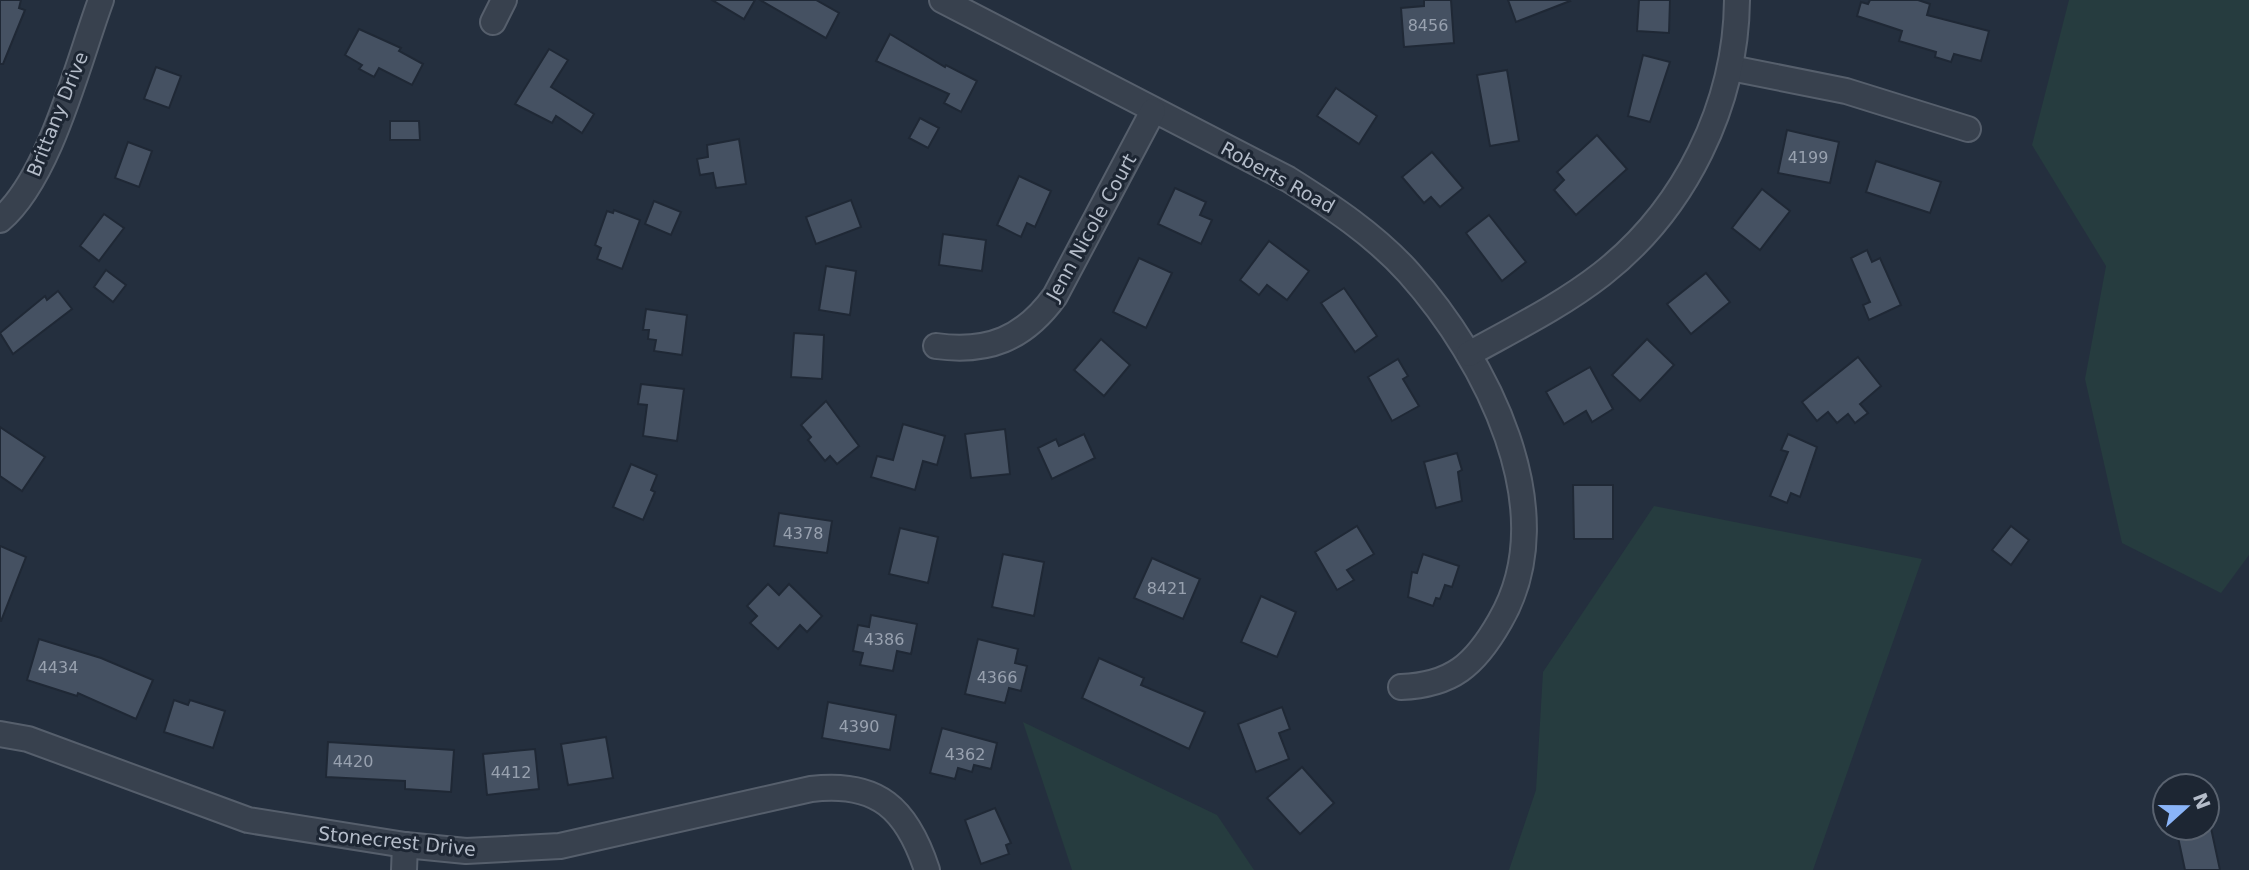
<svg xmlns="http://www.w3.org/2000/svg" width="2249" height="870" viewBox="0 0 2249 870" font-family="'DejaVu Sans',sans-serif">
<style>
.green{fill:#263c3f}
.building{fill:#455162;stroke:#1f2835;stroke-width:2}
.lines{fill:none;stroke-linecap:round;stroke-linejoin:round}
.minor-casing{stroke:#565f6c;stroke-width:28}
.minor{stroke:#38414e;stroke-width:24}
.labels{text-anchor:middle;stroke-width:6;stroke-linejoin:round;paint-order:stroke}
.number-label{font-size:16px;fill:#98a1af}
.street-label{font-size:19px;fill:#b4bcc9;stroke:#1d2633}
</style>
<rect width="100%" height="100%" fill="#242f3e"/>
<g class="green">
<path d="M2069 0H2249V555L2221 593 2122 543 2085 379 2106 266 2032 145Z"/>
<path d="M1654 506 1922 559 1813 870H1509L1536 790 1543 672Z"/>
<path d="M1023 722 1217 815 1254 870H1072Z"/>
</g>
<g class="building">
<path d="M0 0H21L19 8 25 10 3 64H0Z"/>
<path d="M712 0H755L744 19Z"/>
<path d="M760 0H816L839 13 826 38Z"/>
<path d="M1424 0H1451L1454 43 1404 47 1401 8 1424 6Z"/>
<path d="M1508 0H1569L1570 1 1516 22Z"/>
<path d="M1639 0H1670L1669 33 1637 31Z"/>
<path d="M1870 0H1918L1930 4 1927 15 1989 31 1981 61 1954 54 1951 62 1935 57 1936 52 1899 41 1902 31 1857 16 1861 2 1868 4Z"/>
<path d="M359 29 401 48 399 51 423 64 412 85 379 68 374 77 359 69 362 65 345 55Z"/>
<path d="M890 34 945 67 946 65 977 81 961 112 944 103 949 94 876 61Z"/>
<path d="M549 49 568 60 551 87 594 114 582 133 556 116 552 123 515 104Z"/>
<path d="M1643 55 1670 62 1650 122 1628 116Z"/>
<path d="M156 67 181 76 169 108 144 99Z"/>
<path d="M1507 70 1519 141 1490 146 1477 75Z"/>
<path d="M1336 88 1377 116 1359 144 1317 116Z"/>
<path d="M920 118 939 128 928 148 909 138Z"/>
<path d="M390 121H419L420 140H390Z"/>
<path d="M1787 130 1839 142 1830 183 1778 173Z"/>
<path d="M1597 135 1627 169 1576 215 1554 190 1564 180 1557 172Z"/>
<path d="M739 139 746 184 716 188 713 173 700 175 697 159 708 157 707 145Z"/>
<path d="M128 142 152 151 139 187 115 178Z"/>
<path d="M1432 152 1463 188 1440 207 1431 197 1424 203 1402 177Z"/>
<path d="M1876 161 1941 182 1930 213 1866 192Z"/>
<path d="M1019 176 1051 191 1035 227 1027 223 1021 237 997 225Z"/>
<path d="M1175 188 1206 202 1200 215 1212 220 1201 244 1158 224Z"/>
<path d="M1762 189 1790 211 1760 250 1732 228Z"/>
<path d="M851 200 861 227 816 244 806 217Z"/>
<path d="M654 201 681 212 671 235 645 224Z"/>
<path d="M614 210 640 220 622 269 597 259 601 248 595 245 607 211 613 213Z"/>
<path d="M104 214 124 228 99 261 80 246Z"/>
<path d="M1489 215 1526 262 1502 281 1466 233Z"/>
<path d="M943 234 986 240 982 271 939 265Z"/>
<path d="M1269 241 1309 271 1287 300 1267 285 1259 295 1240 280Z"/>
<path d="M1867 250 1872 262 1880 258 1901 305 1869 320 1863 305 1870 302 1851 258Z"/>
<path d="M1139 258 1172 273 1146 328 1113 312Z"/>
<path d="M826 266 856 271 850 315 819 310Z"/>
<path d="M106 270 126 285 113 302 94 287Z"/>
<path d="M1706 273 1730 302 1691 334 1667 304Z"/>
<path d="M1344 288 1377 336 1355 352 1321 303Z"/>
<path d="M58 291 72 309 13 354 0 333 45 296 47 300Z"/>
<path d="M646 309 687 315 682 355 654 351 656 340 648 339 649 330H643Z"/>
<path d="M794 333 824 335 822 379 791 377Z"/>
<path d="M1101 339 1130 365 1104 396 1074 370Z"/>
<path d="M1647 339 1674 365 1640 401 1612 375Z"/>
<path d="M1858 357 1881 386 1860 404 1868 413 1855 423 1848 414 1837 423 1828 412 1817 421 1802 402Z"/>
<path d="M1398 359 1408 376 1403 379 1419 406 1392 421 1368 377Z"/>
<path d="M1590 367 1613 409 1592 422 1586 411 1564 424 1546 392Z"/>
<path d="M641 384 684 389 677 441 643 436 647 405 638 404Z"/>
<path d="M826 401 859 446 837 464 830 456 825 461 808 440 811 437 801 425Z"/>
<path d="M903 424 945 436 937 465 923 461 915 490 871 477 877 456 893 460Z"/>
<path d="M0 427 45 457 22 491 0 476Z"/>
<path d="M1005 429 1010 474 971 478 965 434Z"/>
<path d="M1084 434 1095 458 1052 479 1038 448 1056 439 1059 446Z"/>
<path d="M1788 434 1817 447 1800 497 1791 493 1787 503 1770 496 1788 452 1781 450Z"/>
<path d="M1457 453 1462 470 1458 472 1462 501 1436 508 1424 462Z"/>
<path d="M631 464 657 475 651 490 655 492 643 520 613 507Z"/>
<path d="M1573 485H1613V539H1574Z"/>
<path d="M779 513 832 521 827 553 774 546Z"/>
<path d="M1357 526 1374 554 1347 570 1354 580 1337 590 1315 552Z"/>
<path d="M2011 526 2029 540 2011 565 1992 550Z"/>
<path d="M900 528 938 537 928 583 889 574Z"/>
<path d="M0 546 26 557 1 621H0Z"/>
<path d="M1003 554 1044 562 1034 616 992 607Z"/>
<path d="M1423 554 1459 566 1452 587 1445 585 1440 599 1436 598 1433 606 1408 597 1412 572 1417 573Z"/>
<path d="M1152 558 1200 579 1183 619 1134 598Z"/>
<path d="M768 584 779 595 789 584 822 616 807 632 800 625 778 649 750 623 757 616 747 606Z"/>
<path d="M1261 596 1296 612 1277 657 1241 642Z"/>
<path d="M871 615 917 624 911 654 897 651 893 671 860 665 863 653 853 651 858 625 869 627Z"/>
<path d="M39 639 101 658 153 680 136 719 78 693 77 696 27 680Z"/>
<path d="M978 639 1018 649 1015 663 1027 666 1021 691 1009 688 1005 703 965 694Z"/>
<path d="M1099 658 1144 678 1141 685 1205 712 1189 749 1082 698Z"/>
<path d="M174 700 188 705 190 700 225 711 213 748 164 732Z"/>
<path d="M828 702 896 715 890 750 822 738Z"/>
<path d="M1282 707 1290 729 1279 733 1289 759 1256 772 1238 724Z"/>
<path d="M942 728 997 743 991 769 974 765 972 772 958 768 955 779 930 773Z"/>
<path d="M606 737 613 778 568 785 561 744Z"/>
<path d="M328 742 454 750 451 792 405 789V781L326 777Z"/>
<path d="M535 749 539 789 487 795 483 754Z"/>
<path d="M1302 767 1334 803 1300 834 1267 798Z"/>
<path d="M995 808 1011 843 1006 845 1009 854 981 864 965 820Z"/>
<path d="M2176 828H2211L2220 870H2185Z"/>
</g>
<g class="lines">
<g class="minor-casing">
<g id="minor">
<path d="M942 0 1288 179C1331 206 1375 235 1409 273 1485 358 1565 510 1500 621 1475 665 1452 685 1401 687"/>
<path d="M493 22 504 0"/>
<path d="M1731 68 1846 91 1968 129"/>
<path d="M0 220C50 178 78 62 101 0"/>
<path d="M936 346C988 353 1024 339 1055 296L1153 111"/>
<path d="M1469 354C1514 329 1561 306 1602 274 1685 209 1736 105 1737 0"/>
<path d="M0 734 28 739 248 820 405 845 466 851 560 846 811 789C878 781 907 809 927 870"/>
<path d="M404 870 405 845"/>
</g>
</g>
<use href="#minor" class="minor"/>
</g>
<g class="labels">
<g class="number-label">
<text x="1428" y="31">8456</text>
<text x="1808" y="163">4199</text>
<text x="803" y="539">4378</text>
<text x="1167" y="594">8421</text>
<text x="884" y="645">4386</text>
<text x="58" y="673">4434</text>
<text x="997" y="683">4366</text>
<text x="859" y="732">4390</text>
<text x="965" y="760">4362</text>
<text x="353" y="767">4420</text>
<text x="511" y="778">4412</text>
</g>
<g class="street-label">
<text transform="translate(57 114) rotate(-68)" y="7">Brittany Drive</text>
<text transform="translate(1278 177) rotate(29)" y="7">Roberts Road</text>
<text transform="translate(1091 227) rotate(-61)" y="7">Jenn Nicole Court</text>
<text transform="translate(397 841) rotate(6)" y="7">Stonecrest Drive</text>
</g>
</g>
<g transform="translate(2186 807) rotate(69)"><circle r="33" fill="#1d2633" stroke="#59626f" stroke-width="2"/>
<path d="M0-5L12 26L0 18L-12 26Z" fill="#8ab4f8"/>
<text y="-10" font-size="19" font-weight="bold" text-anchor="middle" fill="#b4bcc9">N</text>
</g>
</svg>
